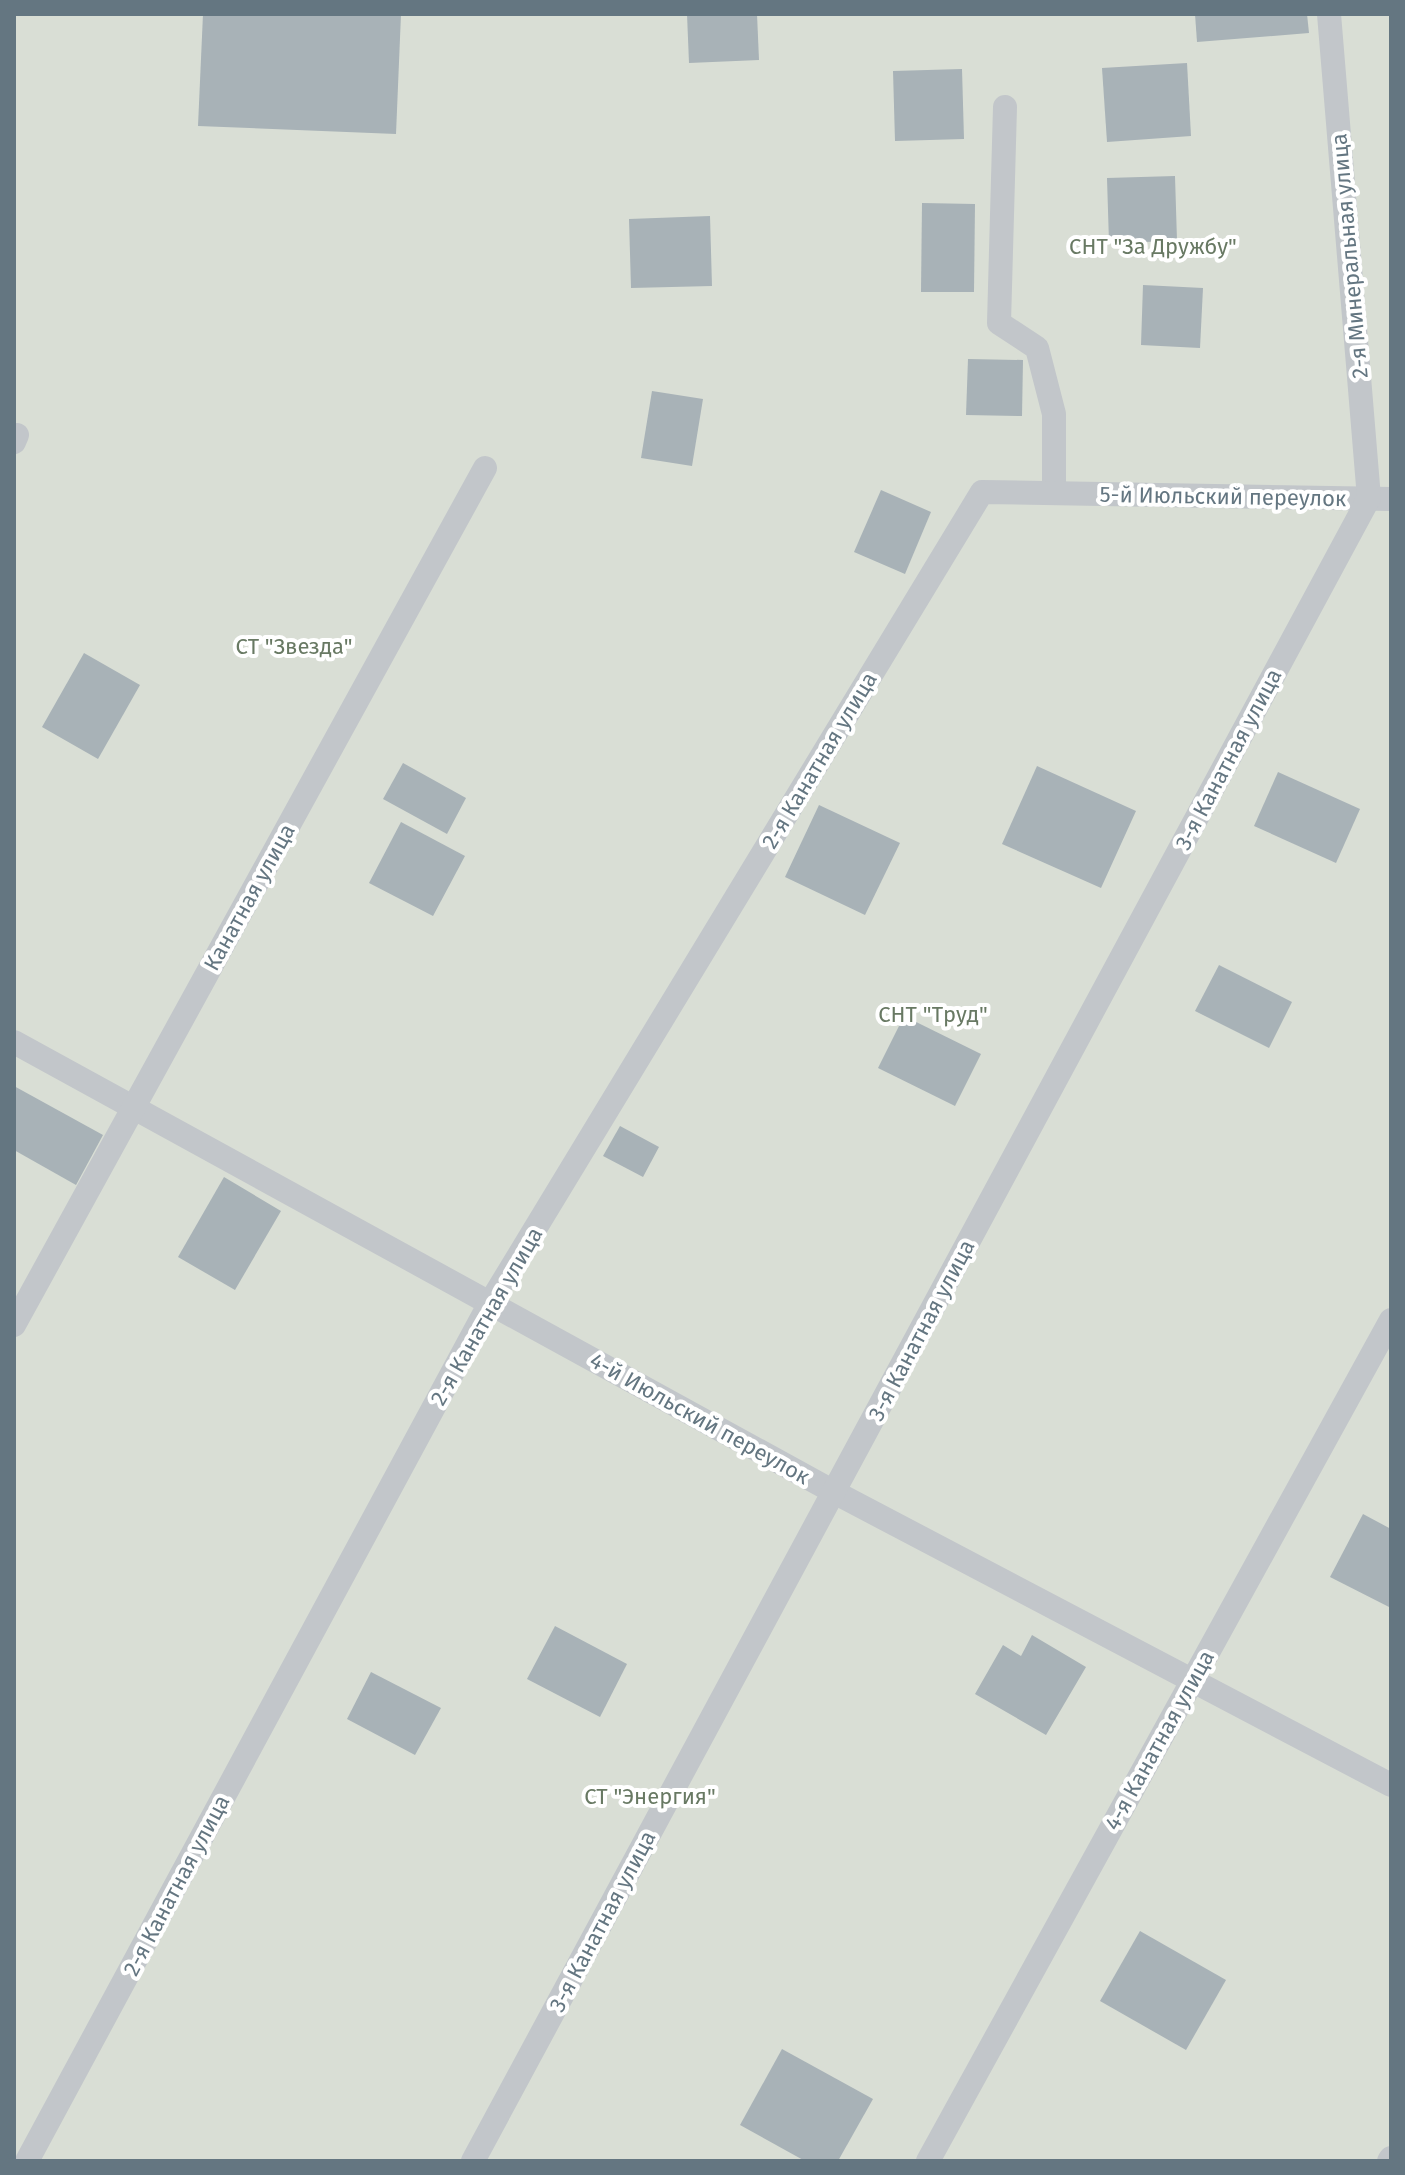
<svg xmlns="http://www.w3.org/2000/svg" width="1405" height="2175" viewBox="0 0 1405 2175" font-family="'Fira Sans',sans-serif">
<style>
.green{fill:#d9ded5}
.building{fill:#a8b2b7}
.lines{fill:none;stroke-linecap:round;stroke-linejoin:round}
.lane{stroke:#c2c6ca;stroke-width:24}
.labels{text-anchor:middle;stroke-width:8;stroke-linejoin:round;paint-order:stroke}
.park-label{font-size:22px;fill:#687963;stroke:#fff}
.street-label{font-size:22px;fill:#647681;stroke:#fff}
</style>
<rect width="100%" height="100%" fill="#f9f8f6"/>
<rect class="green" x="14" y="14" width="1377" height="2147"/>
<g class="building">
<path d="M203 14H401L396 134 198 126Z"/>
<path d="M687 14H757L759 60 689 63Z"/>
<path d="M1195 14H1307L1309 33 1197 42Z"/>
<path d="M1187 63 1191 136 1107 142 1102 68Z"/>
<path d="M962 69 964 139 895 141 893 71Z"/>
<path d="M1175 176 1177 241 1109 243 1107 178Z"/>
<path d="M922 203 975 204 974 292H921Z"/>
<path d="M710 216 712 286 631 288 629 219Z"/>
<path d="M1143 285 1203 288 1200 348 1141 345Z"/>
<path d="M968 359 1023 360 1022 416 966 415Z"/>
<path d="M652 391 703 399 692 466 641 458Z"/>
<path d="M881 490 931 512 905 574 854 552Z"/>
<path d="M84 653 140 685 98 759 42 727Z"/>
<path d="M403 763 466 798 447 834 383 799Z"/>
<path d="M1037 766 1136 811 1101 888 1002 844Z"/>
<path d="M1278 772 1360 809 1336 863 1254 826Z"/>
<path d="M819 805 900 843 865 915 785 877Z"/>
<path d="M401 822 465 856 433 916 369 883Z"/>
<path d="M1219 965 1292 1002 1269 1048 1195 1011Z"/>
<path d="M904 1016 981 1054 955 1106 878 1068Z"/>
<path d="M14 1086 103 1135 76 1185 14 1150Z"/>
<path d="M620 1126 659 1147 643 1177 603 1156Z"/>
<path d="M224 1177 281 1211 235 1290 178 1257Z"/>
<path d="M1363 1514 1391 1529V1608L1330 1577Z"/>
<path d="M555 1626 627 1664 600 1717 527 1679Z"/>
<path d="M1032 1635 1086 1667 1046 1735 975 1694 1003 1645 1021 1656Z"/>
<path d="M371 1672 441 1708 415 1755 347 1719Z"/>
<path d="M1140 1931 1226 1980 1186 2050 1100 2001Z"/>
<path d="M782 2049 873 2099 838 2161H805L740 2125Z"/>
</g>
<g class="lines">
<g class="lane">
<path d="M1005 107 999 323 1037 348 1054 414V493"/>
<path d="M14 442 17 435"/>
<path d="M14 1042 834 1492 1391 1785"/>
<path d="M14 1325 485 468"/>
<path d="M27 2161 490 1303 982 492 1391 499"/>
<path d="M473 2161 1369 498 1329 14"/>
<path d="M928 2161 1391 1320"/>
<path d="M1389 2161 1391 2158"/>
</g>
</g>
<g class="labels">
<g class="park-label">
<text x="1153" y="254">СНТ "За Дружбу"</text>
<text x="294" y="654">СТ "Звезда"</text>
<text x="933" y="1022">СНТ "Труд"</text>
<text x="650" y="1804">СТ "Энергия"</text>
</g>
<g class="street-label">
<text transform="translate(1349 256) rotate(-95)" y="8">2-я Минеральная улица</text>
<text transform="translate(1223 496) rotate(1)" y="8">5-й Июльский переулок</text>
<text transform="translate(1228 759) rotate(-62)" y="8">3-я Канатная улица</text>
<text transform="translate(819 760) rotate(-59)" y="8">2-я Канатная улица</text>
<text transform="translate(249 897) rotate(-61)" y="8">Канатная улица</text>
<text transform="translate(486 1316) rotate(-60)" y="8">2-я Канатная улица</text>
<text transform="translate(921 1330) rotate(-62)" y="8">3-я Канатная улица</text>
<text transform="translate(700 1418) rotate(29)" y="8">4-й Июльский переулок</text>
<text transform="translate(1159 1740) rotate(-61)" y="8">4-я Канатная улица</text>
<text transform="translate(176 1885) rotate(-62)" y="8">2-я Канатная улица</text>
<text transform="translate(602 1921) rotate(-62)" y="8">3-я Канатная улица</text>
</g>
</g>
<rect width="1405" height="2175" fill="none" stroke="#647681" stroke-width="32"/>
</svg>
